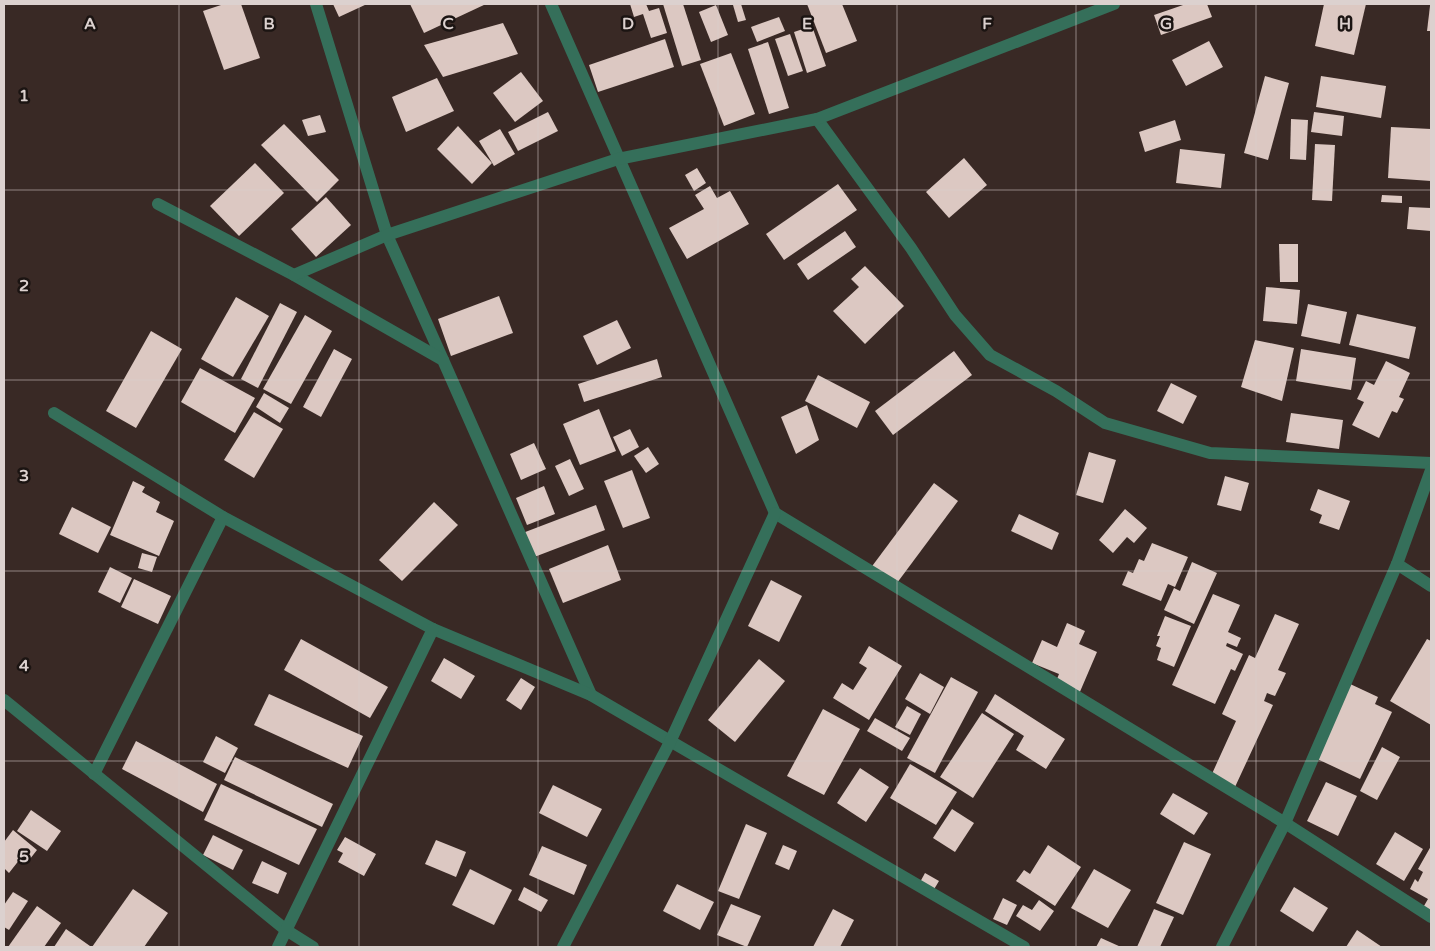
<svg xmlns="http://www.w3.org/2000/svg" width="1435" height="951" viewBox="0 0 1435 951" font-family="'Varela Round',sans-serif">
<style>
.building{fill:#dcc8c2}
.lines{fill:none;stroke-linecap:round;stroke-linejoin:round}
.minor{stroke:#356f5a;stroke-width:12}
.grid{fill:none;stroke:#dcd1cf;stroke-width:1;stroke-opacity:0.55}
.grid-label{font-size:16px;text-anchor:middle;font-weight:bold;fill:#dcd1cf;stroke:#1b1412;stroke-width:5;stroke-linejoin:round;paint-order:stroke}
</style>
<rect width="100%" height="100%" fill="#392925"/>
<g class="building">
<path d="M224 4H241L260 58 224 70 203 11Z"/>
<path d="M333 4H367L339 17Z"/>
<path d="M410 4H486L424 33Z"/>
<path d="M630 4H646L649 11 659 8 667 33 651 38 643 14 634 17Z"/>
<path d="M663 4H683L701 60 682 66Z"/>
<path d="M741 4 746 20 738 22 733 5Z"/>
<path d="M807 4H842L857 41 826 53Z"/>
<path d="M1186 4H1207L1212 17 1161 35 1154 15Z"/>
<path d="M1324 4H1366L1354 55 1315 46Z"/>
<path d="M716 5 728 35 711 42 699 12Z"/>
<path d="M1430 6H1431V31H1427Z"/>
<path d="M779 17 785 31 757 42 751 27Z"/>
<path d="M503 23 518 54 443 77 424 45Z"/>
<path d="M812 26 826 66 807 73 794 32Z"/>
<path d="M790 34 803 71 788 76 775 39Z"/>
<path d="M665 39 674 67 598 92 589 65Z"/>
<path d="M1209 41 1223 67 1186 86 1172 60Z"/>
<path d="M768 42 789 108 769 114 748 49Z"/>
<path d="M731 53 755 114 724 126 700 64Z"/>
<path d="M521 72 543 101 515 122 493 93Z"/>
<path d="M1265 76 1289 83 1268 160 1244 153Z"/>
<path d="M1321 76 1386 86 1381 118 1316 107Z"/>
<path d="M437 78 454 111 406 132 392 97Z"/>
<path d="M548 112 558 131 518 151 508 132Z"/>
<path d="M1314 112 1344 116 1342 136 1311 132Z"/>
<path d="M320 115 326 132 308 136 302 120Z"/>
<path d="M1291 119 1308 120 1306 160 1290 159Z"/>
<path d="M1175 120 1181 140 1145 152 1139 132Z"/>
<path d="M284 124 339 180 317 202 261 145Z"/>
<path d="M458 126 492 163 472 184 437 149Z"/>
<path d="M1391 127 1431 129V181L1388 178Z"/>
<path d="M500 129 515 154 494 166 479 141Z"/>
<path d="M1315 144 1335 145 1332 201 1312 200Z"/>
<path d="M1180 149 1225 154 1221 188 1176 183Z"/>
<path d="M964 158 987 185 949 218 926 192Z"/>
<path d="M255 163 284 193 239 236 210 206Z"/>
<path d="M697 168 706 183 694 191 685 175Z"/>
<path d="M838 184 857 210 784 260 766 234Z"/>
<path d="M710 186 717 198 730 191 749 224 687 259 669 228 704 209 695 195Z"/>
<path d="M1382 195 1402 196V203L1381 202Z"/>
<path d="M326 197 351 225 316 257 291 229Z"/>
<path d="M1409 207 1431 208V231L1407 229Z"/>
<path d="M845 231 856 247 808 280 797 264Z"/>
<path d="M1279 244H1298V282H1280Z"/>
<path d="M865 266 904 306 865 344 833 311 859 287 851 279Z"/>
<path d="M1266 287 1300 290 1297 324 1263 321Z"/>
<path d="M499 296 513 333 451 356 438 319Z"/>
<path d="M236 297 269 316 233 377 201 359Z"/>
<path d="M280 303 297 312 258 388 241 379Z"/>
<path d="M1308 304 1347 312 1340 344 1301 336Z"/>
<path d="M1357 314 1416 327 1409 359 1349 345Z"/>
<path d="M305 315 332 331 291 404 263 389Z"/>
<path d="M617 320 631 348 597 365 583 336Z"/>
<path d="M151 331 182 349 136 428 106 411Z"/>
<path d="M1255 340 1294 348 1282 401 1241 387Z"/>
<path d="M334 349 352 359 321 417 303 407Z"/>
<path d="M1301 349 1356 358 1351 390 1296 381Z"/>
<path d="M954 351 972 375 893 435 875 411Z"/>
<path d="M657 359 662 377 584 402 578 384Z"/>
<path d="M1386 361 1410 373 1399 397 1404 399 1397 413 1392 411 1379 438 1352 425 1364 402 1357 399 1366 381 1374 385Z"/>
<path d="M200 368 255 398 235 433 181 402Z"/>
<path d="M818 375 870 402 857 428 805 401Z"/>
<path d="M1171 383 1197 396 1183 424 1157 411Z"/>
<path d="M264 393 289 408 280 423 256 407Z"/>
<path d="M807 405 819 440 796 454 781 417Z"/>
<path d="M599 409 616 451 580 465 563 424Z"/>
<path d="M254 412 283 429 254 478 224 460Z"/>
<path d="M1291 413 1343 420 1339 449 1286 442Z"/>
<path d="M630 429 639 447 622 456 613 437Z"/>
<path d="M534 443 546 469 521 480 510 454Z"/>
<path d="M648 447 659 464 646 473 634 456Z"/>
<path d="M1089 452 1116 460 1103 503 1076 495Z"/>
<path d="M570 459 584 489 569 496 555 466Z"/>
<path d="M632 470 650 518 623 528 604 481Z"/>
<path d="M1225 476 1249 483 1241 511 1217 505Z"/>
<path d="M133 481 145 487 142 492 160 502 156 512 174 521 159 556 110 535Z"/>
<path d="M934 483 958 501 894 587 870 569Z"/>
<path d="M544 486 555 514 527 525 516 498Z"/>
<path d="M1318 489 1350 501 1339 530 1319 523 1322 515 1310 510Z"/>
<path d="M434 502 458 525 402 581 379 560Z"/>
<path d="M596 505 605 530 529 559 520 534Z"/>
<path d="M72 507 111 527 98 553 59 534Z"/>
<path d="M1125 509 1147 528 1134 543 1127 537 1113 553 1099 540Z"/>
<path d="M1019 514 1059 533 1052 550 1011 531Z"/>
<path d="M1152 543 1188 557 1175 587 1168 584 1161 601 1122 585 1128 571 1133 573 1139 559 1144 561Z"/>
<path d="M608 545 621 580 563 603 549 569Z"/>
<path d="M142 553 157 557 152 572 138 568Z"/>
<path d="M1192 562 1217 573 1194 624 1164 610 1174 588 1180 591Z"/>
<path d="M110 567 132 578 120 603 98 592Z"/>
<path d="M134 579 171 596 158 624 121 607Z"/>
<path d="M771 580 802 596 779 642 748 626Z"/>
<path d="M1213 594 1240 605 1228 632 1241 638 1237 647 1227 643 1226 646 1243 654 1235 671 1231 669 1215 704 1172 685Z"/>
<path d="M1275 614 1299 624 1278 670 1286 673 1275 696 1267 693 1264 701 1273 705 1235 787 1211 776 1236 721 1222 714 1249 655 1255 658Z"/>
<path d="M1165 616 1191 626 1174 667 1157 660 1161 648 1156 646 1160 636H1157Z"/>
<path d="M1067 623 1085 631 1079 644 1097 652 1079 694 1055 684 1059 674 1032 663 1042 640 1057 647Z"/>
<path d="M301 639 388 687 370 718 284 670Z"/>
<path d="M1427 639 1431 641V725L1390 701Z"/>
<path d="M869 646 902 666 869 720 833 698 842 683 853 690 867 668 859 663Z"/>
<path d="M444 658 475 676 461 699 431 681Z"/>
<path d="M759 659 785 681 735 742 708 720Z"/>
<path d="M920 673 944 687 930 714 905 699Z"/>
<path d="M951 677 978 692 935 773 907 758Z"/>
<path d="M521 678 535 687 521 710 506 700Z"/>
<path d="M1348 683 1378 697 1375 704 1392 712 1360 779 1313 757Z"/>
<path d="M269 694 363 736 348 768 254 725Z"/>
<path d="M995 694 1065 739 1046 769 1016 750 1024 736 985 711Z"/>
<path d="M907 706 921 714 910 735 895 727Z"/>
<path d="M823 709 860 729 824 795 787 776Z"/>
<path d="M982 713 1014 734 973 798 940 777Z"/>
<path d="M875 718 910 738 902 751 867 731Z"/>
<path d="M216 736 238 748 225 773 203 762Z"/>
<path d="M136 741 217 784 203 812 122 769Z"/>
<path d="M1382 747 1400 757 1377 800 1360 791Z"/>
<path d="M235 757 333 804 322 827 224 780Z"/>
<path d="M910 764 957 792 936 825 890 798Z"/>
<path d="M860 768 889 787 866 822 837 803Z"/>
<path d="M1326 782 1357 796 1338 836 1307 821Z"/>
<path d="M221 784 317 829 299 865 204 820Z"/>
<path d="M553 785 602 809 587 837 539 813Z"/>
<path d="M1173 793 1208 813 1194 835 1160 814Z"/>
<path d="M952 809 974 823 955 852 933 838Z"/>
<path d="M31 810 61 831 47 851 17 831Z"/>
<path d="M746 824 767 833 739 899 718 891Z"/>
<path d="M13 830 37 850 26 864 20 859 9 873 4 868V842Z"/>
<path d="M1395 832 1423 849 1404 881 1376 864Z"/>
<path d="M213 835 243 850 233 870 203 855Z"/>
<path d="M345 837 376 854 364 876 338 862 343 853 337 850Z"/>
<path d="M436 840 466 852 456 877 425 864Z"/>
<path d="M1184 842 1211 854 1183 915 1156 903Z"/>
<path d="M783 845 797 851 789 870 775 864Z"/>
<path d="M1048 845 1081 867 1055 906 1016 881 1024 870 1030 874Z"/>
<path d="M542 846 587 865 574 895 529 875Z"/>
<path d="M1431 846V917L1421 911 1428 899 1410 889 1415 879 1418 882 1423 872 1418 869Z"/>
<path d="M262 861 287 873 278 894 252 883Z"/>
<path d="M470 869 512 890 494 925 452 905Z"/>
<path d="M1094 869 1131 890 1108 928 1071 908Z"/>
<path d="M925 873 939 881 933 891 919 884Z"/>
<path d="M677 884 714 902 700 930 663 911Z"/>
<path d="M524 887 548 900 541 912 518 900Z"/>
<path d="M1294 887 1328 908 1313 932 1280 911Z"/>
<path d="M133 889 168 913 144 947H92Z"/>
<path d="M13 892 28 901 9 930 4 927V905Z"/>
<path d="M1003 898 1017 905 1007 925 993 919Z"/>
<path d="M1039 900 1054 911 1040 931 1016 916 1023 905 1032 910Z"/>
<path d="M731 904 761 916 747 947 717 935Z"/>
<path d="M37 906 61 923 44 947H8Z"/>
<path d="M833 909 854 920 840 947H813Z"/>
<path d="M1154 909 1174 917 1160 947H1137Z"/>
<path d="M66 929 90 946 89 947H54Z"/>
<path d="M1357 930 1382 947H1346Z"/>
<path d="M1101 938 1121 947H1096Z"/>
</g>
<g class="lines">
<g class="minor">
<path d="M316 4 387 235 443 360"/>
<path d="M551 4 775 513 1285 823 1431 917"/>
<path d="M817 119 911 248 955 315 990 355 1056 391 1105 423 1210 453 1431 463"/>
<path d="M158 204 294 275 443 360 591 695"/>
<path d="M294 275 387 235 618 159 817 119 1114 4"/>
<path d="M54 413 223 517 433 629 591 695 1024 947"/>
<path d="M1397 564 1431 586"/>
<path d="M4 700 286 930 313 947"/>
<path d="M94 774 223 517"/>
<path d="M278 947 433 629"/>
<path d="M563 947 670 742 775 513"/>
<path d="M1222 947 1285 823 1397 564 1431 470"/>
</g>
</g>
<path class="grid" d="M179 4V947M359 4V947M538 4V947M718 4V947M897 4V947M1076 4V947M1256 4V947M4 190H1431M4 380H1431M4 571H1431M4 761H1431"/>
<g class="grid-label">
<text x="90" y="29">A</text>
<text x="269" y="29">B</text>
<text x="448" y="29">C</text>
<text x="628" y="29">D</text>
<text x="807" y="29">E</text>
<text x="987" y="29">F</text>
<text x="1166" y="29">G</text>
<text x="1345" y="29">H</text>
<text x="24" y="101">1</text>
<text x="24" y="291">2</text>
<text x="24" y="481">3</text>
<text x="24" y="671">4</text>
<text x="24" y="862">5</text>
</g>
<rect width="1435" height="951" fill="none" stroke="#dcd1cf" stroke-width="10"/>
</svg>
